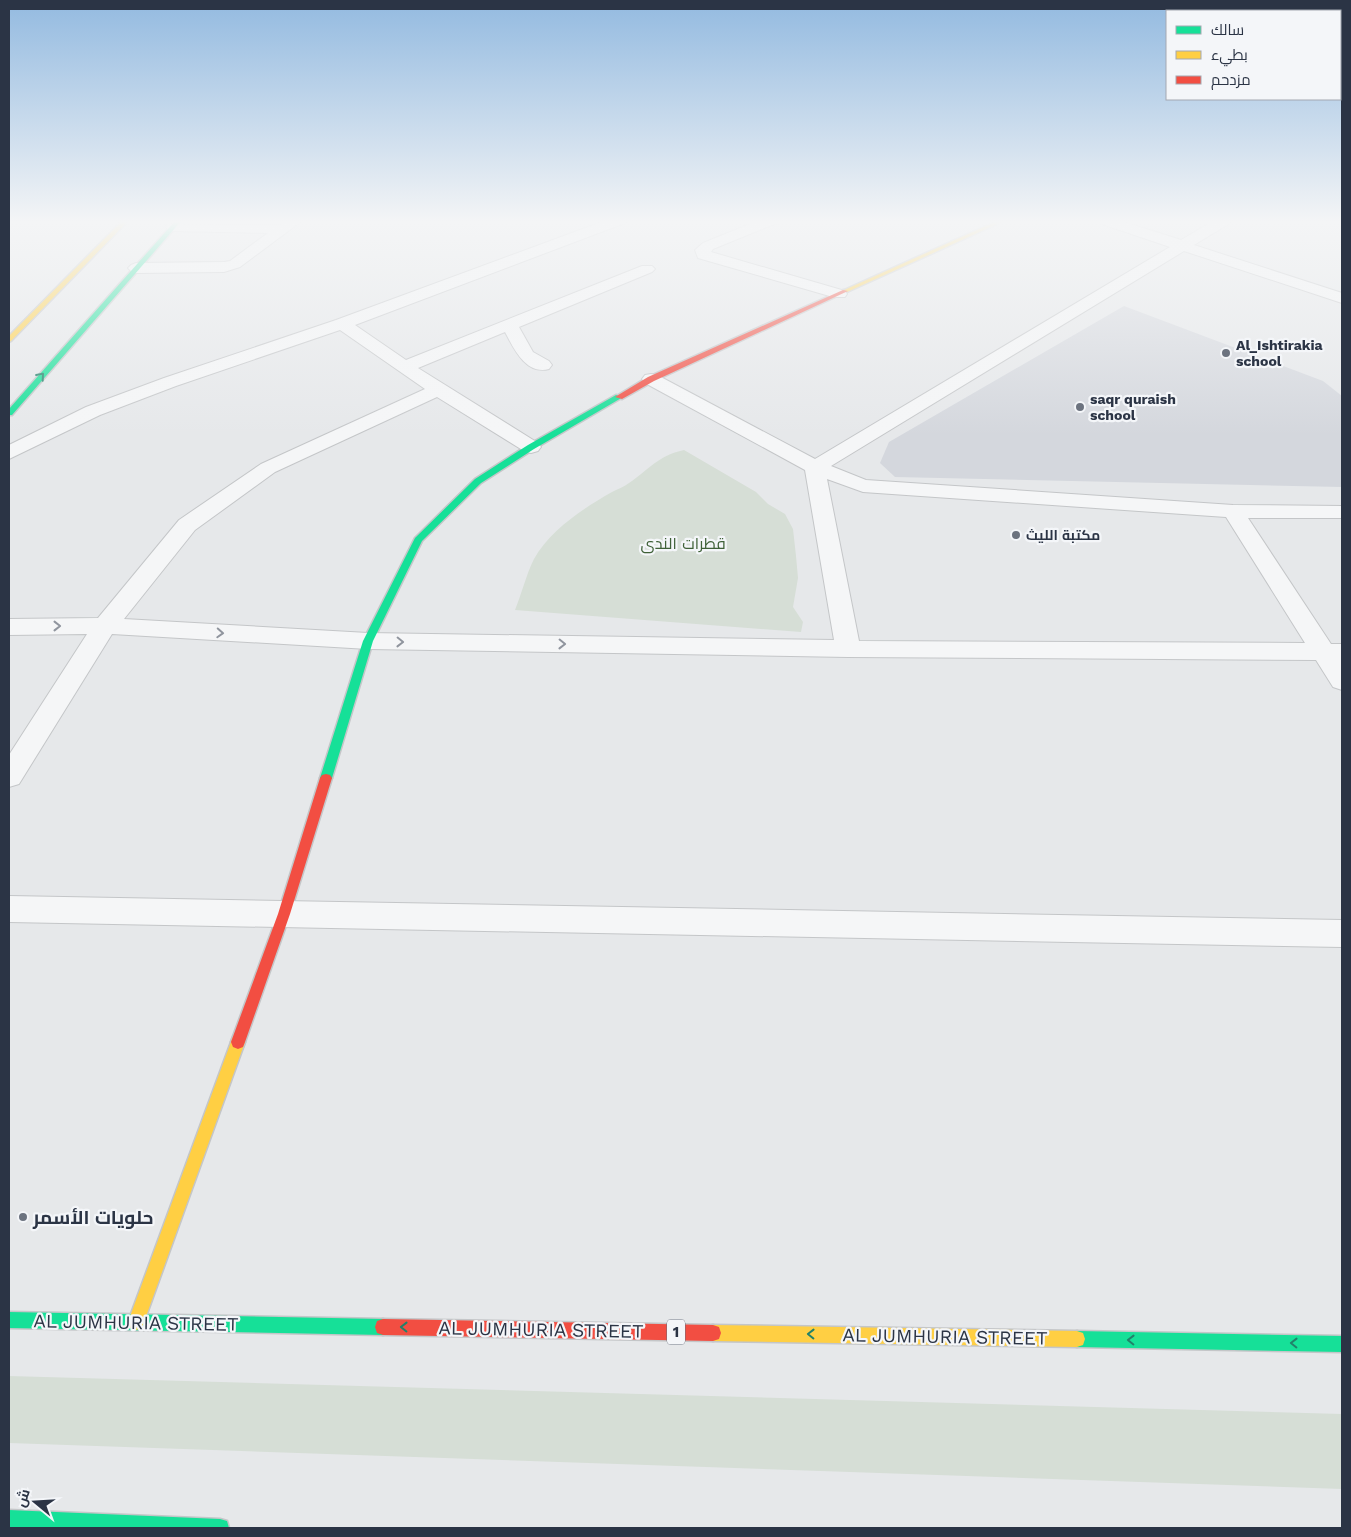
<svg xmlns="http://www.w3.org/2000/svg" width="1351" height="1537" viewBox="0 0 1351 1537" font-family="'Work Sans',Cairo,sans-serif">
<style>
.built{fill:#d4d7dd}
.green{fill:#d6ded6}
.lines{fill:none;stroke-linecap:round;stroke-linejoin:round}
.street-casing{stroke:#c4c6c8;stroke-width:2}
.fast-casing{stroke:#c4c6c8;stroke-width:3}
.slow-casing{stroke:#c4c6c8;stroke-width:3}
.jam-casing{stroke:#c4c6c8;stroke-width:3}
.street{fill:#f5f6f7;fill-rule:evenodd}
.fast{fill:#16e098;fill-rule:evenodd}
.slow{fill:#ffcf43;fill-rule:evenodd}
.jam{fill:#f24e42;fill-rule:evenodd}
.oneway{stroke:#22816a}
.oneway2{stroke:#90959e}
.poi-dot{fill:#6c737f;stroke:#f4f6f9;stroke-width:2}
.labels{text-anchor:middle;stroke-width:4.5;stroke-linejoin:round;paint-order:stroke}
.far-poi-label{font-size:14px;font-weight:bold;fill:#2b3445;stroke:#f4f6f9;text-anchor:start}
.shield{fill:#f4f6f9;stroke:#676e7b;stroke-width:1}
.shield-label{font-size:15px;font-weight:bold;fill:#2b3445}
.park-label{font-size:16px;fill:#3f6138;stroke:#f4f6f9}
.near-poi-label{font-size:19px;font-weight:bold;fill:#2b3445;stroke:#f4f6f9;text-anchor:start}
.near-street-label{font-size:19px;fill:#2b3445;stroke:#f4f6f9}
</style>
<rect width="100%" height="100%" fill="#e6e8ea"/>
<path class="built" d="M1124 306 1323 381 1342 396V487L895 477 880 463 889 442Z"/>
<g class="green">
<path d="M684 450 756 492 768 504 785 514 793 529 796 556 798 578 793 607 803 622 801 632 515 610C522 593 526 575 534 559 550 530 584 508 612 492 617 489 624 487 629 483 650 469 657 456 684 450Z"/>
<path d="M9 1376 1342 1414V1489L9 1443Z"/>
</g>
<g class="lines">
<g class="street-casing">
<g id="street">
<path d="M287 220H303L240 267 224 272 136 273 131 271 128 268 131 265 136 263 224 262 230 261 268 233 173 231 168 230 166 227 168 224 280 225Z"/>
<path d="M607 220H627L625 223 355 325 406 360 642 266H652L655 269 652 272 519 327 533 352 549 361 552 365 549 369C526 375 514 349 505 332L418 368 538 443 541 447 538 451 531 453 524 451 437 397 275 472 195 530 124 619 368 633 834 640 805 470 645 383 642 379 645 375 651 374 657 375 815 459 1170 247 1099 223 1097 220H1118L1181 240 1215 220H1232L1230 223 1194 245 1342 293V303L1184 251 831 466 866 480 1233 505 1342 506V518H1248L1331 644H1342V690L1333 687 1316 660 848 657 368 649 112 634 19 784 9 787V755L87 634 9 635V619L98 618 179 520 261 464 425 389 340 330 176 386 100 415 9 459V445L86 407 164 378 336 320ZM827 479 863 492 1226 517 1305 643 859 641Z"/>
<path d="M760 220H779L777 223 713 249 711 252 845 291 847 294 845 297H833L698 258 695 250 703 243Z"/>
<path d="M9 896 1342 920V947L9 922Z"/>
</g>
</g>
<g class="fast-casing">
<g id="fast">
<path d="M176 220H182L12 415H9V409Z"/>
<path d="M616 395 623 397 534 449 481 483 422 541 373 641 332 778 330 781H322L320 778 363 641 415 538 475 479 528 445Z"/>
<path d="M9 1312 383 1319 389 1321 391 1327 389 1333 383 1335 9 1328Z"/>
<path d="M1077 1331 1342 1336V1352L1077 1347 1071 1345 1069 1339 1071 1333Z"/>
<path d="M9 1510 220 1519 227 1521 229 1528H9Z"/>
</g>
</g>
<g class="slow-casing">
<g id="slow">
<path d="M123 220H129L11 341 9 342V336Z"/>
<path d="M999 220H1006L847 292 842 291Z"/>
<path d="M238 1035 243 1037 245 1042 144 1322 142 1328 136 1330 130 1328 128 1322 231 1042 233 1037Z"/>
<path d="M713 1325 1077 1331 1083 1333 1085 1339 1083 1345 1077 1347 713 1341 707 1339 705 1333 707 1327Z"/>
</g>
</g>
<g class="jam-casing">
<g id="jam">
<path d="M843 290 848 291 654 381 622 399 615 397 648 377Z"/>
<path d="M326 774 330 775 332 778 290 914 245 1042 243 1047 238 1049 233 1047 231 1042 278 914 320 778 322 775Z"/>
<path d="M383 1319 713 1325 719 1327 721 1333 719 1339 713 1341 383 1335 377 1333 375 1327 377 1321Z"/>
</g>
</g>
<use href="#street" class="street"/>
<use href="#fast" class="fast"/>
<use href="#slow" class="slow"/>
<use href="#jam" class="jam"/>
</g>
<defs><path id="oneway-chevron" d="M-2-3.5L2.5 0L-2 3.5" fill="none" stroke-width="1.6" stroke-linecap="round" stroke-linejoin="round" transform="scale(1.25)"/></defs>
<g class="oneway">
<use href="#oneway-chevron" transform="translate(41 376) rotate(-49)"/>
<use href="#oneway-chevron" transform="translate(404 1327) rotate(-179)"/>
<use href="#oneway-chevron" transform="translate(811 1334) rotate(-179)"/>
<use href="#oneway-chevron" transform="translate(1131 1340) rotate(-179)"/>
<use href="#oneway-chevron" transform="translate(1294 1343) rotate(-179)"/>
</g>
<g class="oneway2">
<use href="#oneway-chevron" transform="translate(57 626)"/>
<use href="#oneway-chevron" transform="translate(220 633) rotate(3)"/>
<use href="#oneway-chevron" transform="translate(400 642) rotate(1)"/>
<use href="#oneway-chevron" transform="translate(562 644) rotate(1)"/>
</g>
<linearGradient id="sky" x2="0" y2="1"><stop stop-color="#93bae0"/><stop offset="0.51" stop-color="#f4f5f6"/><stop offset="1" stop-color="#f4f5f6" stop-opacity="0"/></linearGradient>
<rect width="1351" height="435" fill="url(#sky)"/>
<g class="poi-dot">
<circle cx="1226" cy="353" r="5"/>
<circle cx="1080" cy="407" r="5"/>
<circle cx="1016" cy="535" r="5"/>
<circle cx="23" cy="1217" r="5"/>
</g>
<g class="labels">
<g class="far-poi-label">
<text x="1236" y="350">Al_Ishtirakia<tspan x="1236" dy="16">school</tspan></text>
<text x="1090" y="404">saqr quraish<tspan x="1090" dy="16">school</tspan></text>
<text x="1026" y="540">مكتبة الليث</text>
</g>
<rect class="shield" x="667" y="1319.5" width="18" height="25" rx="4"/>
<g class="shield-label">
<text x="676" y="1337">1</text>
</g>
<g class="park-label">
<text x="683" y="549">قطرات الندى</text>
</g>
<g class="near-poi-label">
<text x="33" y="1224">حلويات الأسمر</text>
</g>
<g class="near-street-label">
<text transform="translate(136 1322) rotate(1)" y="7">AL JUMHURIA STREET</text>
<text transform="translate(541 1329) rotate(1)" y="7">AL JUMHURIA STREET</text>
<text transform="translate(945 1336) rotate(1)" y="7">AL JUMHURIA STREET</text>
</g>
</g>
<rect width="1351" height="1537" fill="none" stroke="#2b3445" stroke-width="20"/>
<rect x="1166" y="10" width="175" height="90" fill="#f4f6f9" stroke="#a4a8b1"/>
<rect x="1176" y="26" width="25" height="8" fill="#16e098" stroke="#a4a8b1"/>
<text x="1211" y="35" font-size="15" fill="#2b3445">سالك</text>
<rect x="1176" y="51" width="25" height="8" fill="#ffcf43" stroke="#a4a8b1"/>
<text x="1211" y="60" font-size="15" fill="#2b3445">بطيء</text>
<rect x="1176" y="76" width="25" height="8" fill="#f24e42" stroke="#a4a8b1"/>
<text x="1211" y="85" font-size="15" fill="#2b3445">مزدحم</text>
<g transform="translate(35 1502) rotate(288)" stroke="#f4f6f9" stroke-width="4" paint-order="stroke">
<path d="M0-4L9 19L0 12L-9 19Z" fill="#2b3445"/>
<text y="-8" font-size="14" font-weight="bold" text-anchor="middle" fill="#2b3445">ش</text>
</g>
</svg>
